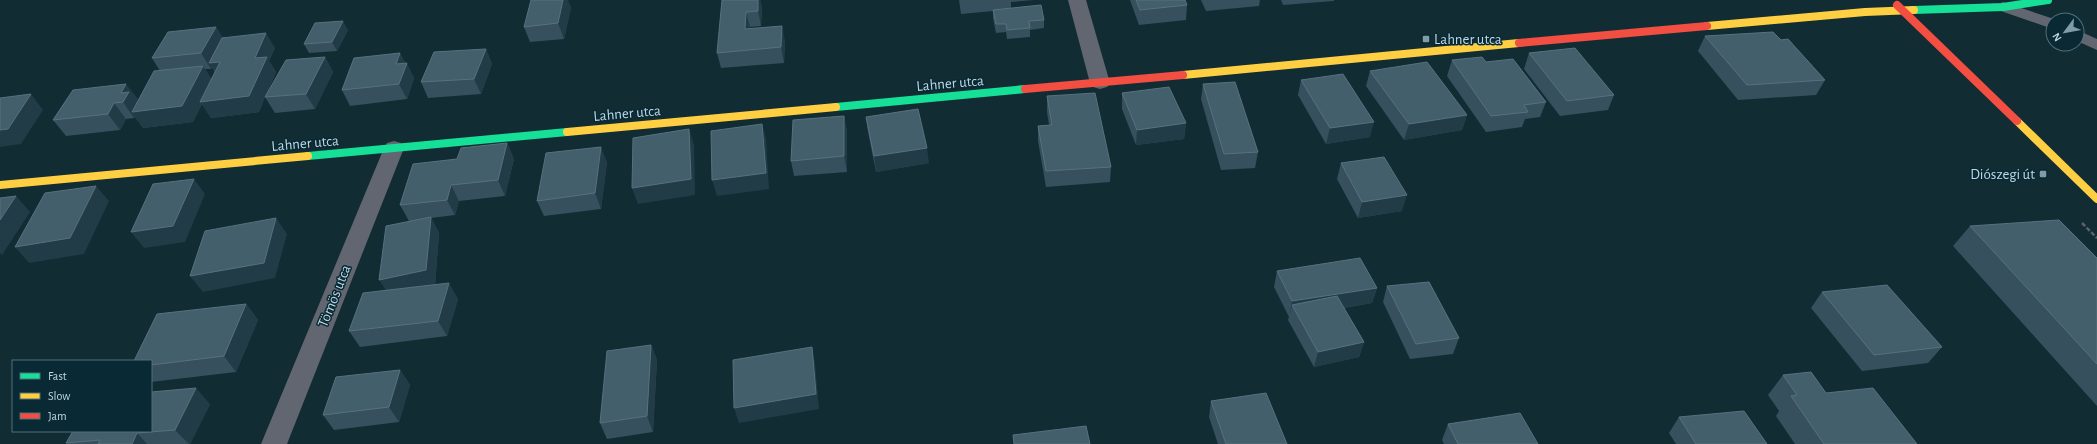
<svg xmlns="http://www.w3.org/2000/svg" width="2097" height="444" viewBox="0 0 2097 444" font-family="'Alegreya Sans',sans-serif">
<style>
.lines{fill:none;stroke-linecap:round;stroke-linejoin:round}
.path{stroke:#5a636c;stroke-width:2.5;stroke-dasharray:4.5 2;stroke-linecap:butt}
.lane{fill:#626670;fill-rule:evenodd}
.street{fill:#626670;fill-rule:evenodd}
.fast{stroke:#16e098;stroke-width:8}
.slow{stroke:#ffcf43;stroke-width:8}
.jam{stroke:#f24e42;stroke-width:8}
.wall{fill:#36505d;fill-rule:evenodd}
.shaded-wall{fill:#223c47}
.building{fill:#445f6c;stroke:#57727e}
.poi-dot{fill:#809ca6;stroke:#092934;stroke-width:1.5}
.labels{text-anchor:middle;stroke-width:3;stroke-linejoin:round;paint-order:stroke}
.poi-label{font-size:15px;fill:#bcd8e4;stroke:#092934;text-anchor:start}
.street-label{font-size:15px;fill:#bcd8e4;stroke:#092934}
</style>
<rect width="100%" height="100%" fill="#122c34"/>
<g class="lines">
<path class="path" d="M2082 223 2097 238"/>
<g class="lane">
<path d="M2003 2 2057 20H2053V29L1998 10 1995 7 1998 4Z"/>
<path d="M2077 30 2097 39V50L2077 41Z"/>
</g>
<g class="street">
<path d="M1068 0H1086L1110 83 1107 87 1100 89 1093 87 1090 83Z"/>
<path d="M394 141 401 143 404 148 287 444H261L384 148 387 143Z"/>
</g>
<g class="fast">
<path d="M1914 10 2003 7 2048 0"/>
<path d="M836 107 1025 89"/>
<path d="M308 156 567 132"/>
</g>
<g class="slow">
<path d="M1707 26 1865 12 1914 10"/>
<path d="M1183 75 1519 43"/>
<path d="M2017 121 2097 199"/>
<path d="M567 132 836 107"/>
<path d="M0 185 308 156"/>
</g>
<g class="jam">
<path d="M1897 5 2017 121"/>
<path d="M1519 43 1707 26"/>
<path d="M1025 89 1183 75"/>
</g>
</g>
<g class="wall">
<path d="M722 0H760L762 7 761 26 750 27V28L785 41 784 63 721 68 717 53Z"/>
<path d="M959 0H1034L1011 2V8L1044 20V28L1030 30V37L1007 39 1006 32 996 33 993 18V11L961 14Z"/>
<path d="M1130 0H1185L1187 5 1186 20 1139 25Z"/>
<path d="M1201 0H1260L1259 6 1206 11Z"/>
<path d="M1281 0H1334V1L1283 5Z"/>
<path d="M571 7 564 39 530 42 524 27Z"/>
<path d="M348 30 337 51 309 53 304 44Z"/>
<path d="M1705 36 1781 40 1825 80 1816 95 1738 100 1698 51Z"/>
<path d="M223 37 275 48 269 61 276 72 266 96 325 57 333 72 315 109 275 113 265 97 259 112 211 118 202 104 193 122 143 128 135 117 134 118 126 119 120 130 66 136 53 120 73 90 138 99 136 102 137 103 160 71 152 58ZM212 67 215 73 212 80 205 69H211Z"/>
<path d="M486 49 492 64 481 94 428 98 421 82Z"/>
<path d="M400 53 405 63 414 78 407 99 350 106 342 90Z"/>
<path d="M1529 53 1614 95 1608 110 1560 116 1524 69Z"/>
<path d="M1452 60 1486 62 1546 102 1540 117 1525 119 1522 127 1486 132 1447 76Z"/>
<path d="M1370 71 1467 115 1462 130 1404 140 1366 86Z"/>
<path d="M1301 80 1370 137 1326 144 1298 95Z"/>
<path d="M1203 84 1258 152 1255 168 1221 170 1201 99Z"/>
<path d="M1122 93 1186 123 1184 139 1136 145 1122 109Z"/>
<path d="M1047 96 1111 167 1110 182 1046 187 1038 141V126L1049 125 1047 112Z"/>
<path d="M844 116 847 132V172L794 176 791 161Z"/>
<path d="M866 117 929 163 876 172 868 132Z"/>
<path d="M507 143 514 159 505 196 459 201 455 215 431 218 439 233 435 285 458 299 447 336 360 347 349 331 386 290 419 220 409 221 400 205 457 159Z"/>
<path d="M607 162 601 209 544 216 537 201Z"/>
<path d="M1341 163 1402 211 1358 218 1337 179Z"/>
<path d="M1970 226 2097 258V406L1953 246Z"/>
<path d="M1277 271 1377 288 1372 303 1344 308 1364 342 1359 357 1314 367 1288 320 1289 317 1274 287Z"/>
<path d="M1387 286 1459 338 1453 354 1410 359 1383 302Z"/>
<path d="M1822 292 1942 347 1928 363 1862 371 1811 308Z"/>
<path d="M246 304 258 320 236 372 151 382V365Z"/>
<path d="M651 345 657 360 653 432 607 439 600 423Z"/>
<path d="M400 370 410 385 399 422 334 430 323 415Z"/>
<path d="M1783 375 1826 393 1917 444H1795L1776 416 1779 411 1768 395Z"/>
<path d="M1211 401 1287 444H1218L1209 417Z"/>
<path d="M210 404 190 444H67L66 443Z"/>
<path d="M1679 417 1767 444H1676L1669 433Z"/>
<path d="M1448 424 1538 444H1444L1442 440Z"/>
</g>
<g class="shaded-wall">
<path d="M563 0H568L571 7 564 39 558 23Z"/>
<path d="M758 0H760L762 7 761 26 758 11Z"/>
<path d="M746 12 750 27 749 44 745 29Z"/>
<path d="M343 21 348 30 337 51 332 42Z"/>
<path d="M782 26 785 41 784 63 781 47Z"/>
<path d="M216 27 226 42 219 79 212 67 211 69 201 53Z"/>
<path d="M266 33 275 48 269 61 276 72 259 112 211 118 202 104 193 122 143 128 135 117 134 118 123 102 121 93 126 84 138 99 136 102 140 107 203 66 213 81 255 58Z"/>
<path d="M486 49 492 64 481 94 474 79Z"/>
<path d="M400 53 406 65 407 63 414 78 407 99 399 84 396 64Z"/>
<path d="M325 57 333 72 315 109 306 94Z"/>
<path d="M31 94 43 110 21 144 0 147V130Z"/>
<path d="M114 103 126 119 120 130 108 114Z"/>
<path d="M1467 115 1462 130 1404 140 1409 124Z"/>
<path d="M844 116 847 132V172L844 156Z"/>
<path d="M1374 122 1370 137 1326 144 1330 128Z"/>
<path d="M1186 123 1184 139 1136 145 1137 130Z"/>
<path d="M762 124 766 139 769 189 717 196 712 180Z"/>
<path d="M689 129 694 145 695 195 638 204 632 188Z"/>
<path d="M507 143 514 159 505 196 498 180Z"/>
<path d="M601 147 607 162 601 209 595 193Z"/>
<path d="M927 148 929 163 876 172 874 156Z"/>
<path d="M194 179 205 194 185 242 144 248 131 232Z"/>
<path d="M451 185 459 201 455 215 447 200Z"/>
<path d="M96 186 109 201 84 254 29 263 15 247Z"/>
<path d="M1407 195 1402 211 1358 218 1362 202Z"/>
<path d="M16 196 30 212 2 255 0 253V220Z"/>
<path d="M431 217 439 233 435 286 389 295 379 280Z"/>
<path d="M276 218 287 234 275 278 203 292 190 276Z"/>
<path d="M449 283 458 299 447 336 438 321Z"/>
<path d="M1377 288 1372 303 1298 315 1292 305 1289 317 1292 301Z"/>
<path d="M246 304 258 320 236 372 224 356Z"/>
<path d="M1364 342 1359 357 1314 367 1318 352Z"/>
<path d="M651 345 657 360 653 432 647 416Z"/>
<path d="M812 347 815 363 819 409 739 423 734 408Z"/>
<path d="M400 370 410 385 399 422 389 407Z"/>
<path d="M196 388 210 404 190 444H189L175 430Z"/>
<path d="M137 433 147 444H132Z"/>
</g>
<g class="building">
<path d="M531 0H563L558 23 524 27Z"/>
<path d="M722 0H758V11L746 12 745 29 782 26 781 47 717 53Z"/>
<path d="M1136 0H1185L1187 5 1140 10Z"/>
<path d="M1041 5 1044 20 1029 21 1030 28 1007 30 1006 24H996L993 10Z"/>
<path d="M343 21 332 42 304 44 315 23Z"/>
<path d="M216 27 201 53 152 58 168 32Z"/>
<path d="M1773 32 1781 40 1788 39 1825 80 1747 85 1705 36Z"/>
<path d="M266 33 255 58 267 57 249 96 200 102 220 62 209 63 222 38Z"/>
<path d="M1575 48 1614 95 1567 101 1529 53Z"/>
<path d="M486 49 474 79 421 82 434 52Z"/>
<path d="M400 53 396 64 407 63 399 84 342 90 354 58Z"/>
<path d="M325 57 306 94 265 97 286 60Z"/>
<path d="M1482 57 1486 62 1513 59 1546 102 1524 105 1528 112 1491 116 1452 60Z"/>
<path d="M1427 62 1467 115 1409 124 1370 71Z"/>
<path d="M203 66 182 106 132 112 154 71Z"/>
<path d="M1343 74 1374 122 1330 128 1301 80Z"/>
<path d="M1235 82 1258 152 1224 154 1203 84Z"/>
<path d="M126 84 121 93 129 92 123 102 114 103 108 114 53 120 73 90Z"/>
<path d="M1169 87 1186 123 1137 130 1122 93Z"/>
<path d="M1095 93 1111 167 1046 171 1038 126 1052 125 1047 96Z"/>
<path d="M31 94 8 129 0 130V98Z"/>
<path d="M918 109 927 148 874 156 866 117Z"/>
<path d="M844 116V156L791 161 793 120Z"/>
<path d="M762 124 766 173 712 180 711 131Z"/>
<path d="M689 129 691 179 632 188 633 138Z"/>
<path d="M507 143 498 180 451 185 447 200 400 205 413 164 457 159 461 148Z"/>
<path d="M601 147 595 193 537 201 546 153Z"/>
<path d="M1384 157 1407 195 1362 202 1341 163Z"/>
<path d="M194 179 173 226 131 232 153 184Z"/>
<path d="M96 186 70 238 15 247 45 193Z"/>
<path d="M16 196 0 220V198Z"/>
<path d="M431 217 426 270 379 280 386 226Z"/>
<path d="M276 218 264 263 190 276 205 231Z"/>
<path d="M2059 220 2097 258V364L1970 226Z"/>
<path d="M1360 258 1377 288 1292 301 1277 271Z"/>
<path d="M1429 282 1459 338 1416 344 1387 286Z"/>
<path d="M449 283 438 321 349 331 363 293Z"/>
<path d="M1887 285 1942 347 1874 355 1822 292Z"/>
<path d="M1337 296 1364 342 1318 352 1292 305Z"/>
<path d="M246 304 224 356 151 365V361H134L157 314Z"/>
<path d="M651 345 647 416 600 423 607 351Z"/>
<path d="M812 347 816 394 734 408 733 360Z"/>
<path d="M400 370 389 407 323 415 336 377Z"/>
<path d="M1811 372 1826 393 1873 388 1917 444H1824L1791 396 1797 395 1783 375Z"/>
<path d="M196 388 175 430 137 433 132 444H98L100 440 66 443 73 431H151V392Z"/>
<path d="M1266 393 1287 444H1226L1211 401Z"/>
<path d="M1744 411 1767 444H1696L1679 417Z"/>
<path d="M1520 413 1538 444H1458L1448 424Z"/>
<path d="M1086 426 1090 444H1014L1013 435Z"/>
</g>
<g class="poi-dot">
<rect x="1422" y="35" width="8" height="8" rx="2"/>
<rect x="2039" y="170" width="8" height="8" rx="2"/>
</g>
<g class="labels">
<g class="poi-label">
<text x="1434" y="44">Lahner utca</text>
<text x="2035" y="179" text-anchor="end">Diószegi út</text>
</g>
<g class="street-label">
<text transform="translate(950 83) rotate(-5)" y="5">Lahner utca</text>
<text transform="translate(627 113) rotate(-5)" y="5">Lahner utca</text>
<text transform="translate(305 143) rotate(-5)" y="5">Lahner utca</text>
<text transform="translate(334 296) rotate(-68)" y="5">Tömös utca</text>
</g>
</g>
<rect x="12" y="360" width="140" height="72" fill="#092934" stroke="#516f7a"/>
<rect x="20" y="373" width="20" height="6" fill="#16e098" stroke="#516f7a"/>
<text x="48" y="380" font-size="12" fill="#bcd8e4">Fast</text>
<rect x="20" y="393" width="20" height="6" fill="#ffcf43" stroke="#516f7a"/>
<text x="48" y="400" font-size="12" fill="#bcd8e4">Slow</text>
<rect x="20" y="413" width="20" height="6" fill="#f24e42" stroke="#516f7a"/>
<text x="48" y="420" font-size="12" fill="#bcd8e4">Jam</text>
<g transform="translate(2065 32) rotate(238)"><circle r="19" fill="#092934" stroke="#516f7a"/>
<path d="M0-3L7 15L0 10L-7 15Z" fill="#809ca6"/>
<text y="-6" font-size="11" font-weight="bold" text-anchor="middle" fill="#bcd8e4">N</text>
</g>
</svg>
